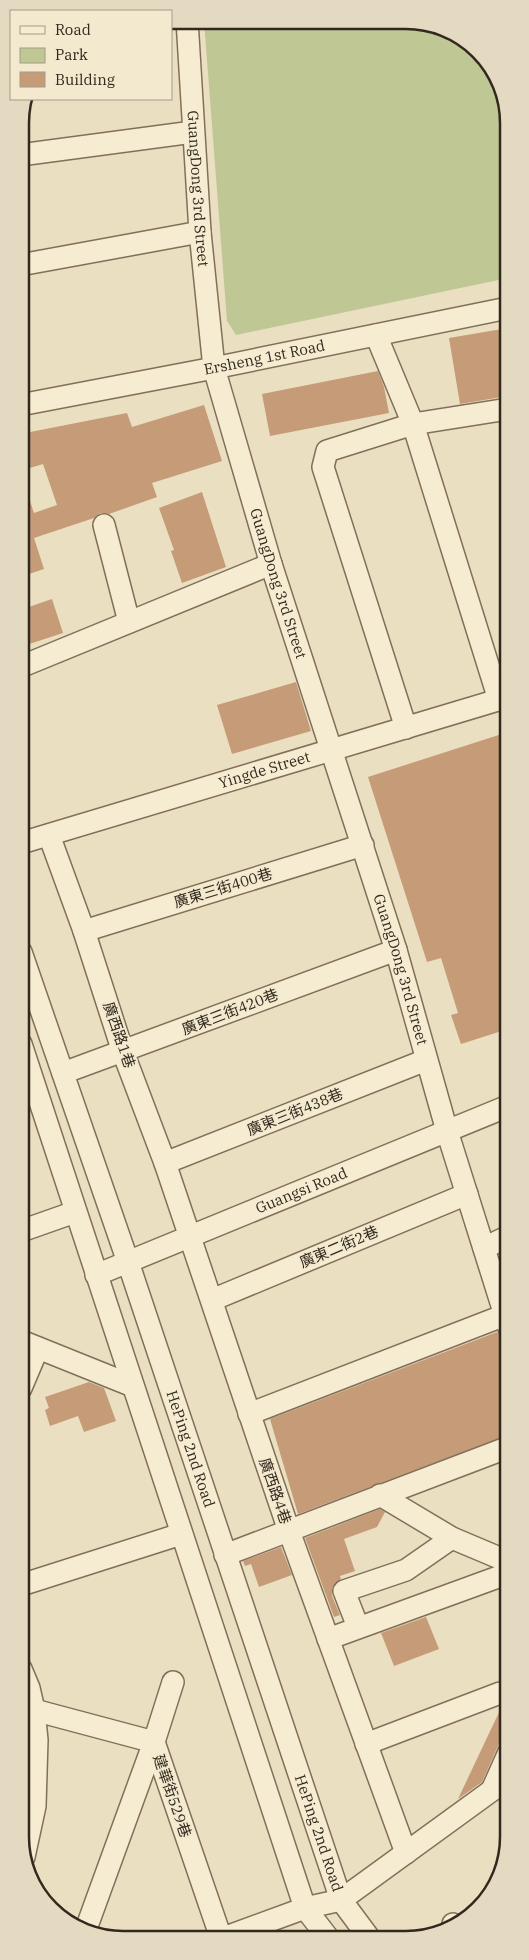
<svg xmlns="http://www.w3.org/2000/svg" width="529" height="1960" viewBox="0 0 529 1960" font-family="'IBM Plex Serif','Noto Sans TC',serif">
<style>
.green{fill:#bfc795}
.building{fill:#c59b78}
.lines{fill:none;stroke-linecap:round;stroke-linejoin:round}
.minor-casing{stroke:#817059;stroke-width:24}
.minor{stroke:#f6ecd2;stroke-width:21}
.labels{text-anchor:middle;stroke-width:4;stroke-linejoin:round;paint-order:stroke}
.street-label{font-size:15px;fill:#32281d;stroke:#f2e9cf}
.rim{fill:none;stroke:#32281d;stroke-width:2.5}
</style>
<rect width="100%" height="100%" fill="#eadfc0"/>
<path class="green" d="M204 21 426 22 483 55 508 109V278L236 335 227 321Z"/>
<g class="building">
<path d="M508 328V396L460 404 449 338Z"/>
<path d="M378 371 384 387 389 413 270 436 262 394Z"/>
<path d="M204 405 222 461 152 483 157 497 109 514 100 513 94 518 34 538 44 569 20 577V480H23L34 513 57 505 43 464 20 471V434L127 413 132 427Z"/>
<path d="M202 492 226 567 182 583 171 551 174 550 159 508Z"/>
<path d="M52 599 63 633 20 647V610Z"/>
<path d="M296 682 311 731 232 754 217 705Z"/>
<path d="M508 732V767L503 769 508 785V1029L461 1044 451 1015 458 1013 441 958 427 962 368 777Z"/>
<path d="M497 1332 501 1337 509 1340V1435L298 1514 270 1419Z"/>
<path d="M89 1382 104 1388 116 1421 84 1432 78 1416 50 1426 45 1410 49 1408 45 1397Z"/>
<path d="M380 1509 385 1512 377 1527 344 1539 355 1571 340 1576 341 1579 335 1583 332 1588V1596L340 1615 334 1617 305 1538Z"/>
<path d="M281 1547 292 1575 259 1587 251 1564 245 1566 243 1561Z"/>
<path d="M426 1617 439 1649 394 1666 381 1633Z"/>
<path d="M509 1702V1721L482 1782 458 1799 502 1706Z"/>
</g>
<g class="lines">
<g class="minor-casing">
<g id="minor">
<path id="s1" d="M187 20 200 232 214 368 271 564 396 950 447 1131 509 1328"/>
<path d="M20 155 193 132"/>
<path d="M20 265 200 232"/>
<path d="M376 335 413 424 499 700"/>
<path id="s2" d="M20 405 214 368 508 308"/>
<path d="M104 525 129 622"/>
<path d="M20 667 271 564"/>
<path d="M406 728 323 467 327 451 413 424 508 409"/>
<path d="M49 835 84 931 123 1052 165 1163 289 1531 406 1853"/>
<path id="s3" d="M21 843 508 697"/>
<path d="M84 931 363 845"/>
<path id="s4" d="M21 952 128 1262 341 1900 370 1939"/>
<path d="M21 1044 305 1908 329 1939"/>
<path d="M63 1073 396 950"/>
<path d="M165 1163 426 1060"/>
<path d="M21 1231 75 1212"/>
<path d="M484 1248 509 1236"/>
<path id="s5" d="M96 1275 508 1106"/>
<path d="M212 1300 467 1194"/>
<path d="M21 1341 133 1386"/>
<path d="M21 1388 38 1348"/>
<path d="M249 1414 505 1315"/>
<path d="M380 1495 452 1538 509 1562"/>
<path d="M225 1555 509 1447"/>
<path d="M21 1585 181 1534"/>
<path d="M358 1627 344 1591 406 1570 452 1538"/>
<path d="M328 1639 509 1573"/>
<path d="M21 1669 29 1688 34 1710 37 1740 35 1806 24 1857"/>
<path d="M34 1710 154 1742 221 1938"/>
<path d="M366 1744 500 1693"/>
<path d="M492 1790 509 1752"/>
<path d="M453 1924 455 1927"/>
<path d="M86 1929 154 1742 173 1682"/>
<path d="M223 1938 305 1908 341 1900 509 1778"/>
</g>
</g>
<use href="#minor" class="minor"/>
</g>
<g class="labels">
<g class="street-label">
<text dy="5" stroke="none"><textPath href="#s1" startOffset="169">GuangDong 3rd Street</textPath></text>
<text dy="5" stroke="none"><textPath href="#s2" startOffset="249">Ersheng 1st Road</textPath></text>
<text dy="5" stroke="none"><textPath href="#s1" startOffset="574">GuangDong 3rd Street</textPath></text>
<text dy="5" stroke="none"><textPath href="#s3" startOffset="254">Yingde Street</textPath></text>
<text transform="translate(223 888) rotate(-17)" y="5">廣東三街400巷</text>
<text dy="5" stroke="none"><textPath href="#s1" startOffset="979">GuangDong 3rd Street</textPath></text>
<text transform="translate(230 1012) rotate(-21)" y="5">廣東三街420巷</text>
<text transform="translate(119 1035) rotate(71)" y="5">廣西路1巷</text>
<text transform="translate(295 1112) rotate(-22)" y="5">廣東三街438巷</text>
<text dy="5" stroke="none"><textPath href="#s5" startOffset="222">Guangsi Road</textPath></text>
<text transform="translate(339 1247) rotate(-23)" y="5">廣東二街2巷</text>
<text dy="5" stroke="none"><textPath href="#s4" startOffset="525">HePing 2nd Road</textPath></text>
<text transform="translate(275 1491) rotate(71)" y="5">廣西路4巷</text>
<text transform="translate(172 1796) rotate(71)" y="5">建華街529巷</text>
<text dy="5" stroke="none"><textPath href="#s4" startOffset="930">HePing 2nd Road</textPath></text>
</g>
</g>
<path d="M0 0H529V1960H0ZM123 29H406A94 94 0 0 1 500 123V1837A94 94 0 0 1 406 1931H123A94 94 0 0 1 29 1837V123A94 94 0 0 1 123 29Z" fill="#e3dac1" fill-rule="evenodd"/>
<path class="rim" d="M123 29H406A94 94 0 0 1 500 123V1837A94 94 0 0 1 406 1931H123A94 94 0 0 1 29 1837V123A94 94 0 0 1 123 29Z"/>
<rect x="10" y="10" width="162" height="90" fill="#f2e9cf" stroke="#a59c88"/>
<rect x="20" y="26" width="25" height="8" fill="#f6ecd2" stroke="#a59c88"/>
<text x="55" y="35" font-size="15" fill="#32281d">Road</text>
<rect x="20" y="48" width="25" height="15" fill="#bfc795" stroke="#a59c88"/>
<text x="55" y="60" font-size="15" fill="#32281d">Park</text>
<rect x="20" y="72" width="25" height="15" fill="#c59b78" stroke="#a59c88"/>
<text x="55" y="85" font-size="15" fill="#32281d">Building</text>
</svg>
